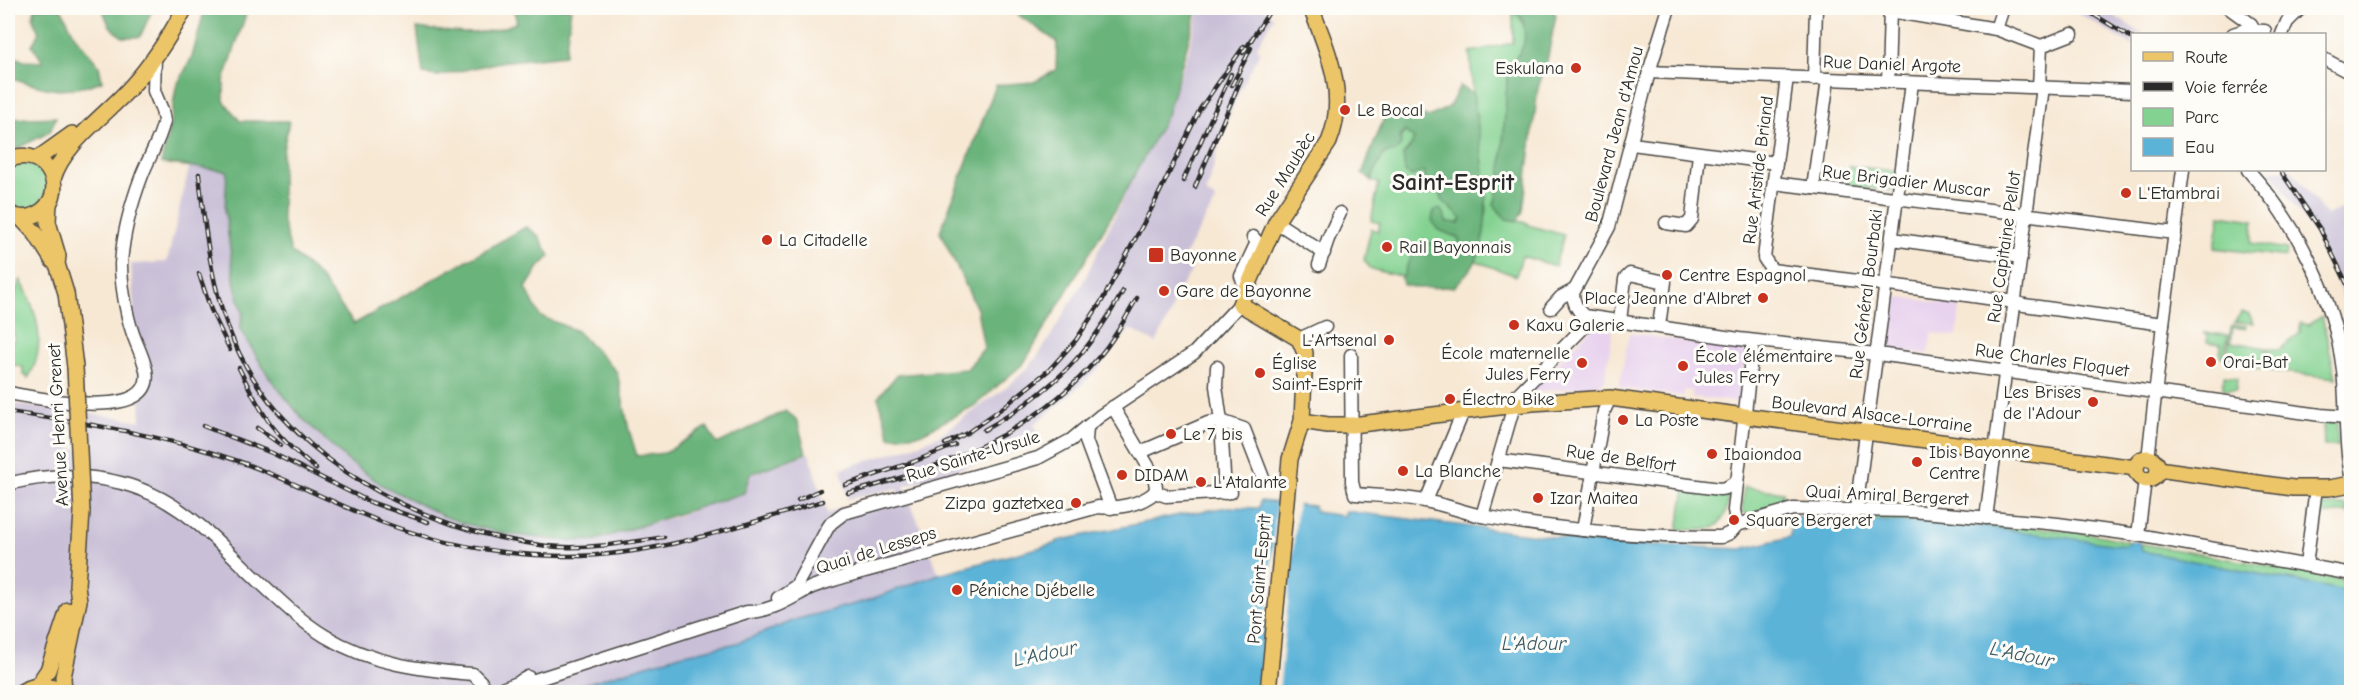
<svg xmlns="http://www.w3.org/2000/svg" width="2359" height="700" viewBox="0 0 2359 700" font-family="'Comic Neue',sans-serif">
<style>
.built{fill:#e8d2ee}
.industrial{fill:#c9bfd7}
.green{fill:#83d291;stroke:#577e5e;stroke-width:1.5}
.forest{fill:#6ab47b;stroke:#4a7053;stroke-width:1.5}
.water{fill:#5bb3d8;stroke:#436f82;stroke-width:1.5}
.pier{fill:#f7e8d4}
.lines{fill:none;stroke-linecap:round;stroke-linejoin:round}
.minor-casing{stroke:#4a4744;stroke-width:15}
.major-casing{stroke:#4a4744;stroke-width:18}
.minor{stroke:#fff;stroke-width:12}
.major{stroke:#edc569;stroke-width:15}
.rail-casing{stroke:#2b2b2b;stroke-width:4.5}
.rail{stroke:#fdfcf7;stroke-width:2;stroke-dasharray:7;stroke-linecap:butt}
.major-bridge-casing{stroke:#4a4744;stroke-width:18;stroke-linecap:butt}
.major-bridge{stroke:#edc569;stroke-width:15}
.poi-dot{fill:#c8321e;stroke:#fdfcf7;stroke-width:2}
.labels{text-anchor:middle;stroke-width:6;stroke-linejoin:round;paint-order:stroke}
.street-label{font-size:18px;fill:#2b2b2b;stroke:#fdfcf7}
.poi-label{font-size:18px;fill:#2b2b2b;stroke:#fdfcf7;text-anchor:start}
.water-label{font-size:20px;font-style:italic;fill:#3c5b68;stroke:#fdfcf7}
.district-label{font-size:24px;font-weight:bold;fill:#2b2b2b;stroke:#fdfcf7}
</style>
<rect width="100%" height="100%" fill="#fdfcf7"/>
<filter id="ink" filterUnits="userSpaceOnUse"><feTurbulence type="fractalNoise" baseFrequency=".0167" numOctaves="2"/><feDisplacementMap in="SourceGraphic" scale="12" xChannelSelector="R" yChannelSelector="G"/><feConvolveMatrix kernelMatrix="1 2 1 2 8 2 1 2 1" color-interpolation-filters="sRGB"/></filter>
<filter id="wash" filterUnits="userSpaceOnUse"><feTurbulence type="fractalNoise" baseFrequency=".008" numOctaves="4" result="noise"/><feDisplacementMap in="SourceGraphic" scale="24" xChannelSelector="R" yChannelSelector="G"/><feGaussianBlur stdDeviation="1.35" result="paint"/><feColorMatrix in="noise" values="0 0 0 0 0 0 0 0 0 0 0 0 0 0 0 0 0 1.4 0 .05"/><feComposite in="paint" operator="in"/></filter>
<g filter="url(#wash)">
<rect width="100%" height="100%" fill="#f7e8d4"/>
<g class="built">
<path d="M1892 296 1960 306 1957 337 1932 333 1928 354 1885 349Z"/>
<path d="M1593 327 1613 330 1605 380 1599 385 1532 392 1531 389Z"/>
<path d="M1629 333 1743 350 1745 352 1739 400 1737 402 1692 397V391L1685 390 1683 396 1619 388Z"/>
</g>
<g class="industrial">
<path d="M1200 8H1262L1274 17 1256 48 1260 52 1236 98 1220 141 1209 184 1205 192 1216 200 1184 256 1186 259 1183 263 1193 268 1171 304 1173 305 1170 315 1156 343 1130 329 1095 372 1058 406 1034 424 1041 438V444L904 486 939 574 866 601 798 619 737 643 680 655 558 692H8V403L66 411 68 448 90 450 88 413 141 421 131 264 167 262 190 164 240 159 241 225 595 538 675 517 743 492 750 475 809 453 827 513 850 505 898 493 897 488 848 499 841 469 917 445 938 436 1007 387 1030 366 1044 347 1084 280 1172 97 1187 56Z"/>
<path d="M2071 8H2102L2143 34H2132V46Z"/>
<path d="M2270 170H2292L2326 215 2351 205V320L2331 267 2311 229Z"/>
</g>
<g class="green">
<path d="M1513 9C1534 31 1527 47 1508 67L1501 176 1495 205 1517 221 1528 223V225L1564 235 1555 266 1522 256 1516 276 1476 261 1487 210 1473 93 1470 52 1513 43Z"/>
<path d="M1405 131 1414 139 1411 146 1403 155C1420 167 1440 178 1442 200L1463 219 1459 223 1446 222 1444 214 1437 229 1459 238V251C1449 251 1446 247 1437 244 1418 238 1407 262 1404 277L1371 269 1364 260 1371 229 1378 231 1380 223 1371 221 1379 183 1371 181 1372 178 1384 153 1395 151Z"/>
<path d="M10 164H34C37 167 42 171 44 175 54 191 39 208 23 211L8 202V166Z"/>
<path d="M1849 166 1894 171 1892 191 1847 186Z"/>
<path d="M2220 215 2254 220 2251 243 2287 249 2286 257 2215 248Z"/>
<path d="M21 280C37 311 48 346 28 378L23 374V367L8 364V344L13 342 15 338 11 326 8 325V296L13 295Z"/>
<path d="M2242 312 2248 313 2254 323 2234 322Z"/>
<path d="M2322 316 2336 378 2274 371 2268 358 2269 348 2279 350 2300 333V323L2308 325Z"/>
<path d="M2234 325 2246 326V329L2233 327 2231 342 2267 348 2265 358 2272 370 2248 367V360L2227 357 2231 327Z"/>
<path d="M2203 333 2228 335 2224 357H2220L2221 344 2207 342 2208 336Z"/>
<path d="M2224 376 2237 378 2236 390 2223 389Z"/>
<path d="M2323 422H2337L2338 446H2324Z"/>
<path d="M1744 487 1783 492 1780 510 1750 516 1742 511Z"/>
<path d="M1685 490 1729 495C1725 533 1711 531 1678 529Z"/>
<path d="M2321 505H2346L2351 518 2348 512 2320 515Z"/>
<path d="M1821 515C1894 515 1966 519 2038 528 2068 531 2100 534 2129 542L2127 546H2120L2033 535 2012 530 1815 517Z"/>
<path d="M2143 544 2333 577 2351 584V594L2326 587 2304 586 2303 582 2142 553 2139 548Z"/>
</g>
<g class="forest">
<path d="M35 8H61L75 36 99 66 102 81C60 96 47 90 8 76V54L24 61 43 62 32 45 39 33 33 18Z"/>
<path d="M102 8H153L140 37H122L109 25Z"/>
<path d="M205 8H248L224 81V101L240 121H289L282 155V219L291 252 318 275 354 324 526 227 539 236 550 256 539 267 526 288 540 316 577 331 617 372 629 430 637 456 665 453 707 427 717 444 786 411 797 420 806 453 750 474 744 493 596 540 568 541 506 534 466 524 443 516 382 485 347 460 302 418 269 377 240 329 243 312 235 286 225 211 227 171 161 163 170 125 176 87 192 57Z"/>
<path d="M513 8H571L565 55 500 62 438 76 423 74 417 28C451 32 484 39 517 22Z"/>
<path d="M929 8H988L975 18 940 16Z"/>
<path d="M1018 8H1198L1167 115 1117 207 1024 363 974 406 920 434 890 437 878 397 897 375 967 369 984 348 977 309 940 232 996 85 1034 82 1056 70 1057 42 1017 14Z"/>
<path d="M1510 8H1547L1552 9 1556 15 1547 61 1538 88 1523 211 1517 221 1506 219 1494 205 1501 176 1508 67C1525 48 1527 44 1523 19Z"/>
<path d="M1460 86 1473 93C1479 140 1496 215 1477 258 1472 270 1462 278 1454 287L1418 288 1404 285 1401 278 1404 276C1407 262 1418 238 1437 244 1446 247 1449 251 1459 250V238L1437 229 1432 220 1434 211 1439 208 1444 214 1446 222 1459 223 1462 219 1442 200 1441 187 1434 188 1425 180V171L1412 176 1405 172 1403 155 1411 146 1414 139 1405 131 1400 137 1401 145 1395 152 1384 153 1371 179 1362 174 1386 113 1404 120 1408 111 1429 117 1449 107Z"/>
<path d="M56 117 50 132 8 153V119Z"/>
</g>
<path class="water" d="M1260 501 1314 506 1315 512 1345 516V511L1594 542 1741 549 1790 537 1791 516 1978 526 2126 546 2130 541 2140 542 2142 551 2351 592V692H558L680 655 737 643 798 619 866 601 939 574 1057 543V541L1184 514 1228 507 1259 508Z"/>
<path class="pier" d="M1277 499 1298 500 1279 692H1259Z"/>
</g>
<g filter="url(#ink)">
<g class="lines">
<g class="minor-casing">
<g id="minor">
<path d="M1669 8 1649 72 1609 227 1573 293C1573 303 1577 310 1584 316L1739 339 1885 355 2321 415 2347 417"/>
<path d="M2229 8 2251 24 2257 34"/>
<path d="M1890 11 1996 29 2041 46 2039 87"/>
<path d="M1949 21 1950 8"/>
<path d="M1996 29 2003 8"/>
<path d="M2233 34 2245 30 2265 31"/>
<path d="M2282 34 2287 22 2301 8"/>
<path d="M2041 46 2072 34"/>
<path d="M2324 59 2352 74"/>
<path d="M1649 72 2132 91"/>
<path d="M1787 77 1764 258 1772 270 1959 294 2015 302 2024 305 2163 324"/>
<path d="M1814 79 1816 8"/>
<path d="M1888 82 1890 8"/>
<path d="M1632 144 1776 163"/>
<path d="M2248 170C2297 224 2334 296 2343 370 2347 406 2344 444 2352 480"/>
<path d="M1774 183 2175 233"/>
<path d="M1813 188 1828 79"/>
<path d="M1276 222 1324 253"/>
<path d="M1666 223 1686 226 1692 219 1699 154"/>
<path d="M1892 239 2021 257"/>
<path d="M1319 265 1328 239 1340 213"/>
<path d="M1247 291 1241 276 1257 242 1253 237"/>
<path d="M1551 308 1561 297 1574 290"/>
<path d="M1620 321 1625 279 1630 274 1665 282 1659 326"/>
<path d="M1299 339 1325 327"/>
<path d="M1351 355 1352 482 1355 494C1378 496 1401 496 1424 501 1444 504 1462 512 1482 516 1560 530 1641 537 1721 537L1730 533 1737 525 1793 509 1912 511 2058 524 2138 535 2352 574"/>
<path d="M1217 367 1216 386 1221 421 1225 493"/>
<path d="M8 393C33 397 157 425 146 370 143 356 136 344 132 331 126 314 121 282 121 264 123 233 131 204 142 175 149 157 160 140 164 121L162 110 154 91 155 57"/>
<path d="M1113 407 1154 476 1156 487 1155 492"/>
<path d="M1087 427 1086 441 1111 508"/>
<path d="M1141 452 1208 423 1221 421 1244 429 1263 478"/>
<path d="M2148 459 2163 324 2183 170"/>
<path d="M1498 460 1720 489 1726 488 1737 481"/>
<path d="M8 484C66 469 131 475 181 511 211 532 236 560 262 584 282 603 302 622 325 636 371 664 421 670 473 674L481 682 485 692"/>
<path d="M1155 492 1166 496 1231 492"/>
<path d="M1426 501 1463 412"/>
<path d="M1856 510 1912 83"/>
<path d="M1482 516 1517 395 1584 327 1590 317"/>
<path d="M1986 518 2043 87"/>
<path d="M1737 525 1734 510 1753 341"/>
<path d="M1583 530 1604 411 1610 398"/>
<path d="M2138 535 2145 480"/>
<path d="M2306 565 2316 488"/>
<path d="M778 598 796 586 827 529 831 523 844 513 1038 458 1071 440 1100 416 1194 353 1240 304"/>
<path d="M522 680H535L747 612C771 612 789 599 810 588 821 583 835 580 847 576L1098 507C1116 509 1141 505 1155 492"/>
<path d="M493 692 518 683 528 677"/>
</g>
</g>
<g class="major-casing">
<g id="major">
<path d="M37 159 72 134"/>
<path d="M8 160C48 142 73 197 35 215 26 219 16 218 8 213"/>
<path d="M53 179C63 144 105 116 130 88 152 64 170 36 185 8"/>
<path d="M49 203 48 222 58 256 57 264 66 293 75 367"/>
<path d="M21 218 36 234 53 261"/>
<path d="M1302 421 1328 425H1352L1532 403 1610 398 2136 468"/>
<circle cx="2147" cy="469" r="11"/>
<path d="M2158 469 2293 488H2329L2352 484"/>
<path d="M37 686 48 670 68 610"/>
<path d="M21 692C35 684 48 683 61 692"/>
<path d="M64 692 63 677 79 601 77 585 82 512"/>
<path d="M1268 692 1290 459 1302 421 1305 353 1299 339 1240 304 1276 222 1329 142C1348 96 1328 51 1311 8"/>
</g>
</g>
<use href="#minor" class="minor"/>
<use href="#major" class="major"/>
<g class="rail-casing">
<g id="rail">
<path d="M2083 8 2132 38"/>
<path d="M1243 53 1269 12"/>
<path d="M1232 85 1251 48"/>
<path d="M2280 170 2320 229 2352 294"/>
<path d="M199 174C205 230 211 290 234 342 286 461 423 531 547 546 585 550 626 543 664 537"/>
<path d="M1183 181 1231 74"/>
<path d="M1195 187 1241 79"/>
<path d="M199 274 211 310 230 350"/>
<path d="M239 368C262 415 274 436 316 469"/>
<path d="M8 412C86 423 163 435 238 461 288 479 335 504 384 523 440 544 502 555 562 556 652 558 738 526 823 501"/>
<path d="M203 426 272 453 370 502 428 522"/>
<path d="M257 428 281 445"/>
<path d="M984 430C1051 392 1086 358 1123 291"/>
<path d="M945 444 967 433 1005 406 1049 370 1076 340 1103 299 1155 202 1200 109 1244 46"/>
<path d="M845 485 913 462 955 445"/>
<path d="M848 493C940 469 1034 434 1097 359 1113 341 1125 319 1137 298"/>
<path d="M798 500 820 490"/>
</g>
</g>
<use href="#rail" class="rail"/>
<g class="major-bridge-casing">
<path id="major-bridge" d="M75 367 82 512"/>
</g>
<use href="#major-bridge" class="major-bridge"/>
</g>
</g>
<g class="poi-dot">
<circle cx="1576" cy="68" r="6"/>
<circle cx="1345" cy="110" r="6"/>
<circle cx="2126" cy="193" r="6"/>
<circle cx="767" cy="240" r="6"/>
<circle cx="1387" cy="247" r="6"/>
<rect x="1148" y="247" width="16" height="16" rx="3"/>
<circle cx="1667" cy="275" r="6"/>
<circle cx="1164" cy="291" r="6"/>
<circle cx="1763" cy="298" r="6"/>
<circle cx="1514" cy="325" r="6"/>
<circle cx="1389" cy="340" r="6"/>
<circle cx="2211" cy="362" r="6"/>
<circle cx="1582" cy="363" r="6"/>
<circle cx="1683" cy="366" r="6"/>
<circle cx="1260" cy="373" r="6"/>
<circle cx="1450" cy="399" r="6"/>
<circle cx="2093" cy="402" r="6"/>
<circle cx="1623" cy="420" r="6"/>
<circle cx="1171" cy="434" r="6"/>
<circle cx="1712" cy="454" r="6"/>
<circle cx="1917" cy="462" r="6"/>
<circle cx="1403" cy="471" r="6"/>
<circle cx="1122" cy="475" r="6"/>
<circle cx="1201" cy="482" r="6"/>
<circle cx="1538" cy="498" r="6"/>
<circle cx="1076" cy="503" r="6"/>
<circle cx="1734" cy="520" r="6"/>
<circle cx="957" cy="590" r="6"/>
</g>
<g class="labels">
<g class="street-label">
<text transform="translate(1892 64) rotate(2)" y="6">Rue Daniel Argote</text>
<text transform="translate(1614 134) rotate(-75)" y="6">Boulevard Jean d'Amou</text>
<text transform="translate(1758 170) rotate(-83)" y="6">Rue Aristide Briand</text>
<text transform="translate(1285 174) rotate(-58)" y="6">Rue Maubèc</text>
<text transform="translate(1906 181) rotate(7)" y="6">Rue Brigadier Muscar</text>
<text transform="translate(2004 247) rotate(-82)" y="6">Rue Capitaine Pellot</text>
<text transform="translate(1866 294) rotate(-83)" y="6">Rue Général Bourbaki</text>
<text transform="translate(2052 360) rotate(8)" y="6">Rue Charles Floquet</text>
<text transform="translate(1872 414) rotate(7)" y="6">Boulevard Alsace-Lorraine</text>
<text transform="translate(58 425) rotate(-93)" y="6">Avenue Henri Grenet</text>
<text transform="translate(973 456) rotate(-17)" y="6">Rue Sainte-Ursule</text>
<text transform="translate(1621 458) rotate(8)" y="6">Rue de Belfort</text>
<text transform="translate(1887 495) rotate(3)" y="6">Quai Amiral Bergeret</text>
<text transform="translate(876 550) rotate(-17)" y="6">Quai de Lesseps</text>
<text transform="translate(1259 579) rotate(-85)" y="6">Pont Saint-Esprit</text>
</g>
<g class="poi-label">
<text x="1564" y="74" text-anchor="end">Eskulana</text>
<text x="1357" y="116">Le Bocal</text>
<text x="2138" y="199">L'Etambrai</text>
<text x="779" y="246">La Citadelle</text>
<text x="1399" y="253">Rail Bayonnais</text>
<text x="1170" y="261">Bayonne</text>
<text x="1679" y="281">Centre Espagnol</text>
<text x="1176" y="297">Gare de Bayonne</text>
<text x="1751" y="304" text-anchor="end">Place Jeanne d'Albret</text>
<text x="1526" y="331">Kaxu Galerie</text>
<text x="1377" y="346" text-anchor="end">L'Artsenal</text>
<text x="1570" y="359" text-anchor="end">École maternelle<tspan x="1570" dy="21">Jules Ferry</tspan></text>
<text x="1695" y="362">École élémentaire<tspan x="1695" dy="21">Jules Ferry</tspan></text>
<text x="2223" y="368">Orai-Bat</text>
<text x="1272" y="369">Église<tspan x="1272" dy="21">Saint-Esprit</tspan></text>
<text x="2081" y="398" text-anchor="end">Les Brises<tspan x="2081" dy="21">de l'Adour</tspan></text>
<text x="1462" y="405">Électro Bike</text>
<text x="1635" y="426">La Poste</text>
<text x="1183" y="440">Le 7 bis</text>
<text x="1929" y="458">Ibis Bayonne<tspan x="1929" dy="21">Centre</tspan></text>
<text x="1724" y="460">Ibaiondoa</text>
<text x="1415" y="477">La Blanche</text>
<text x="1134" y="481">DIDAM</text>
<text x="1213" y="488">L'Atalante</text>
<text x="1550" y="504">Izar Maitea</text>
<text x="1064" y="509" text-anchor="end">Zizpa gaztetxea</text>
<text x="1746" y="526">Square Bergeret</text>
<text x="969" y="596">Péniche Djébelle</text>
</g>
<g class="water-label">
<text x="1534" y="650">L'Adour</text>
<text transform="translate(1045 653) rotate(-12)" y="7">L'Adour</text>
<text transform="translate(2022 654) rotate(12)" y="7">L'Adour</text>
</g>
<g class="district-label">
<text x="1453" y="190">Saint-Esprit</text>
</g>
</g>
<rect width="2359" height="700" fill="none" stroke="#fdfcf7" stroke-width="30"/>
<rect x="2131" y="33" width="195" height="138" fill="#fdfcf7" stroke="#a9a8a5" stroke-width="1.5"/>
<rect x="2143" y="52" width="30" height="9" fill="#edc569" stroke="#a9a8a5" stroke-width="1.5"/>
<text x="2185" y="63" font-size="18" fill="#2b2b2b">Route</text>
<rect x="2143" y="82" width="30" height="9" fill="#2b2b2b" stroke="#a9a8a5" stroke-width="1.5"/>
<text x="2185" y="93" font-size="18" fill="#2b2b2b">Voie ferrée</text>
<rect x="2143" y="108" width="30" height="18" fill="#83d291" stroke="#a9a8a5" stroke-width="1.5"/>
<text x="2185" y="123" font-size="18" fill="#2b2b2b">Parc</text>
<rect x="2143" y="138" width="30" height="18" fill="#5bb3d8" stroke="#a9a8a5" stroke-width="1.5"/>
<text x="2185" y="153" font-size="18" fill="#2b2b2b">Eau</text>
</svg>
